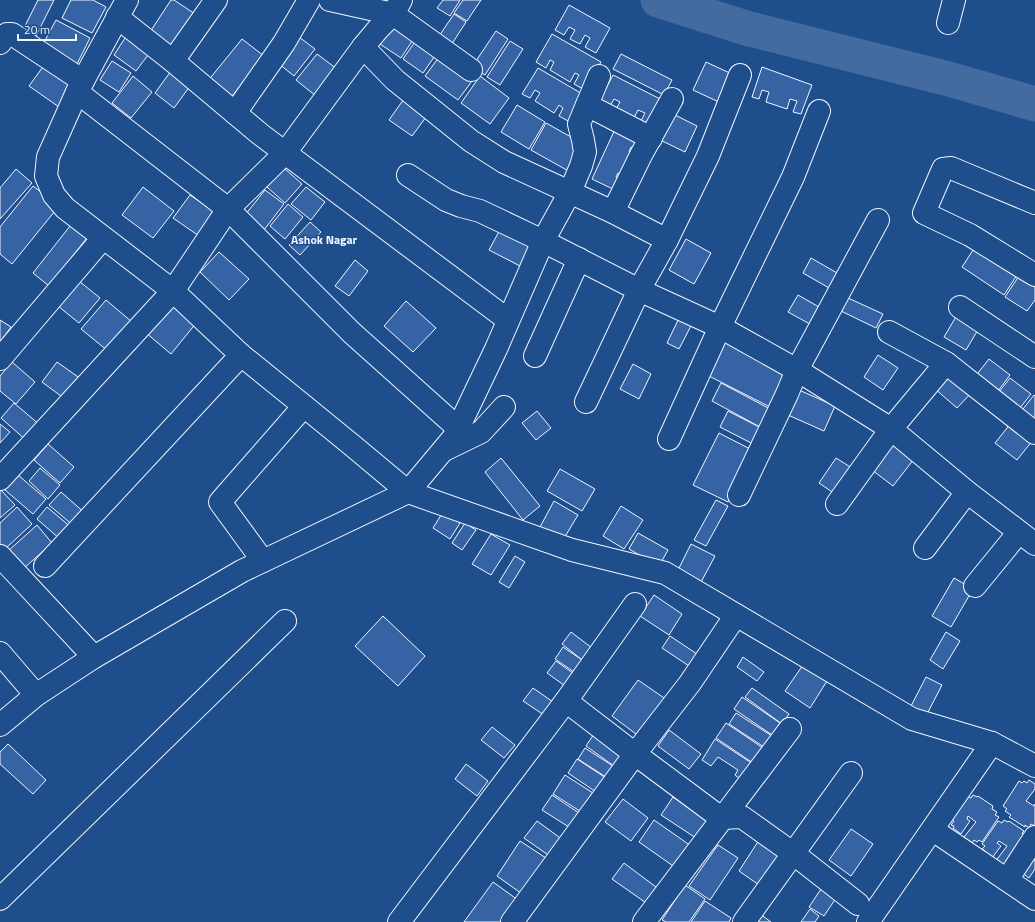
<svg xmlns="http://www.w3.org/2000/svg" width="1035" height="922" viewBox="0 0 1035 922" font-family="'Titillium Web',sans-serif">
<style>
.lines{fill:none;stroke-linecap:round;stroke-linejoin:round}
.river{stroke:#446ba0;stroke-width:35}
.building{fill:#3563a3;stroke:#f2f6ff}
.minor-casing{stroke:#f2f6ff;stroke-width:24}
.minor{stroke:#1f4e8c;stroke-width:22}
.labels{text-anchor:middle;stroke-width:3;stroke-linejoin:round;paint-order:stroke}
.neighbourhood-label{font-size:12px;font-weight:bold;fill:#f2f6ff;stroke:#1f4e8c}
</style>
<rect width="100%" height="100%" fill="#1f4e8c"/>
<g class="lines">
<path class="river" d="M658 0 746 28 949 79 1035 104"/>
</g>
<g class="building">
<path d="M38 0H54L36 36 23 30Z"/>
<path d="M71 0H93L106 7 92 33 62 18Z"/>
<path d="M171 0H174L198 16 175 50 150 32Z"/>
<path d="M443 0H460L450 16 437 8Z"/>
<path d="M463 0H481L467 21 454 13Z"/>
<path d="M569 5 610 28 596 53 585 47 590 38 585 35 580 44 570 39 575 30 569 27 564 35 555 30Z"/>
<path d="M454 14 466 22 448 50 435 42Z"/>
<path d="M56 20 90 38 76 66 41 48Z"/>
<path d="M396 21 416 35 401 58 380 44Z"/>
<path d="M496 31 508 39 485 75 472 67Z"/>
<path d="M295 34 315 49 294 76 274 60Z"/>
<path d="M552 34 601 62 585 90 574 84 579 75 575 73 570 82 550 70 554 62 550 60 546 68 536 62Z"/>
<path d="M127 35 151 51 136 71 114 55Z"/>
<path d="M419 36 439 50 423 73 403 59Z"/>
<path d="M242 39 264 56 229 100 207 82Z"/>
<path d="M510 41 523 49 500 85 487 77Z"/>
<path d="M442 53 475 77 458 100 425 76Z"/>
<path d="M317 54 337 69 316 96 296 80Z"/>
<path d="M621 54 672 80 664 95 613 69Z"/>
<path d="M48 60 78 81 59 107 29 86Z"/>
<path d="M112 61 131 73 119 92 100 80Z"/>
<path d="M706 62 734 75 721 103 693 90Z"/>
<path d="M762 67 812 85 801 114 793 112 797 101 790 99 787 109 766 102 769 92 762 90 759 99 752 97Z"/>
<path d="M538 68 584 95 568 121 559 116 563 108 559 105 554 113 535 101 540 93 535 90 530 98 522 94Z"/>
<path d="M171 71 190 86 174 108 155 93Z"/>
<path d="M613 75 664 101 650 129 640 123 645 113 638 110 633 120 615 111 620 102 614 99 609 108 599 102Z"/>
<path d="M133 76 152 92 131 118 112 103Z"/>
<path d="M480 76 509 98 490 124 461 103Z"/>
<path d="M406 96 429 113 412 136 389 120Z"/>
<path d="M517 105 545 122 529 149 501 132Z"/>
<path d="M667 111 697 126 685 152 654 137Z"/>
<path d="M546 123 580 142 573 155 580 159 572 173 531 150Z"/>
<path d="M616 127 643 140 638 150 631 147 629 152 636 155 626 177 618 173 616 177 624 181 619 192 592 179Z"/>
<path d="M284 168 302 184 285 203 267 187Z"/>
<path d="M16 169 32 183 0 219V188Z"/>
<path d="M33 186 59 206 12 264 0 254V227Z"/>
<path d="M143 187 174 211 153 238 122 215Z"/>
<path d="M306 187 325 202 311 220 291 204Z"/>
<path d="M265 190 284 204 264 230 245 215Z"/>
<path d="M190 195 219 215 202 238 173 218Z"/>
<path d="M288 204 303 217 285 239 270 226Z"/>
<path d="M74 221 90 234 49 286 33 273Z"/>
<path d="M310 222 321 232 300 255 289 245Z"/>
<path d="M503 224 533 240 520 266 489 250Z"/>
<path d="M686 239 711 253 694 284 669 270Z"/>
<path d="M975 247 1017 275 1004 295 962 267Z"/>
<path d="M219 252 249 279 229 300 200 272Z"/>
<path d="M811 258 844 277 836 292 803 273Z"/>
<path d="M355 260 368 271 349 296 335 286Z"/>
<path d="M1019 276 1035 287V300L1027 311 1005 297Z"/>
<path d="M74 277 100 298 79 323 53 302Z"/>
<path d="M798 295 826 311 817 328 788 312Z"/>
<path d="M848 298 883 314 876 328 841 311Z"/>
<path d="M106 300 132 322 108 351 81 329Z"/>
<path d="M171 300 197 322 171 354 145 332Z"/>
<path d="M406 301 436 328 413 352 384 326Z"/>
<path d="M681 314 694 320 679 349 667 343Z"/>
<path d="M957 315 979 328 966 350 944 337Z"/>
<path d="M0 320 11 327 0 342Z"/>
<path d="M722 340 789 374 772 408 705 374Z"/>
<path d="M878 355 898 368 883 390 864 377Z"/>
<path d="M989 359 1010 375 995 395 974 378Z"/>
<path d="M12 362 35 382 16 404 0 391V376Z"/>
<path d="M57 362 81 379 65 399 42 382Z"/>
<path d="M633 364 651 374 639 399 620 389Z"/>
<path d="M949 370 973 391 957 408 934 388Z"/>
<path d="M1010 378 1031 394 1016 413 995 397Z"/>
<path d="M721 383 770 409 760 427 712 401Z"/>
<path d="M799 390 835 406 824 431 788 415Z"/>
<path d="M1034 395 1035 396V427L1019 414Z"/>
<path d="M14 403 40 425 27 441 1 418Z"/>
<path d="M537 411 551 428 536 440 522 423Z"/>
<path d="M728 411 763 429 755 445 720 427Z"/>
<path d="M1011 423 1033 440 1017 460 995 443Z"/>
<path d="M0 424 10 432 0 443Z"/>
<path d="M719 433 754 451 728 502 693 485Z"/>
<path d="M893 443 914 459 893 486 872 470Z"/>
<path d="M48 444 74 467 60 483 34 460Z"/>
<path d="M501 458 540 506 523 520 485 472Z"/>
<path d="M836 458 855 470 838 496 819 483Z"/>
<path d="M40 468 60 485 48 499 29 481Z"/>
<path d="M560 469 595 489 582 511 547 491Z"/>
<path d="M18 475 46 499 33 514 5 490Z"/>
<path d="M0 489 15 505 0 518Z"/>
<path d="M61 492 86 514 75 527 49 505Z"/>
<path d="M716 500 728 506 706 546 694 540Z"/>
<path d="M554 501 578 515 563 540 540 527Z"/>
<path d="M621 506 643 520 624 549 603 536Z"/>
<path d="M17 507 32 524 5 549 0 544V523Z"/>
<path d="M47 507 72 528 61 540 37 519Z"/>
<path d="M443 512 460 523 450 539 433 528Z"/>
<path d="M465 523 476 530 462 550 452 543Z"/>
<path d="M37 525 52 543 23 569 8 551Z"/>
<path d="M638 533 668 550 659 566 629 549Z"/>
<path d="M491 534 510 545 491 575 472 564Z"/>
<path d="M691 544 715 556 700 584 677 572Z"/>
<path d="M515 556 525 562 509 588 499 582Z"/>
<path d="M954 578 973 589 951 627 932 616Z"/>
<path d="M654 595 682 614 669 635 640 616Z"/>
<path d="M383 616 425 656 398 686 355 646Z"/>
<path d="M571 632 596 651 586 663 562 644Z"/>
<path d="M946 632 960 641 943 669 930 660Z"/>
<path d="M670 636 700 656 692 668 662 648Z"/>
<path d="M563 647 585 662 577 674 555 659Z"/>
<path d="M743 657 764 672 757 681 737 667Z"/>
<path d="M556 661 577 676 568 688 547 673Z"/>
<path d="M803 665 827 681 810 708 785 691Z"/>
<path d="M926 677 942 685 926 716 910 708Z"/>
<path d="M638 680 667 700 640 737 612 716Z"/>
<path d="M533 688 556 704 547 717 523 701Z"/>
<path d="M752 688 789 714 782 724 745 697Z"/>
<path d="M742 697 780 723 772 735 734 709Z"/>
<path d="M736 713 772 736 764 747 729 724Z"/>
<path d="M726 723 763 748 753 763 716 738Z"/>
<path d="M492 727 515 745 504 758 481 740Z"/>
<path d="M669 730 701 754 689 769 658 746Z"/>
<path d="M596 731 625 751 614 766 586 746Z"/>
<path d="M715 739 753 764 740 779 735 775 738 770 718 757 711 766 702 760Z"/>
<path d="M8 744 46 780 33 794 0 764V752Z"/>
<path d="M585 748 616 768 609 779 578 759Z"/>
<path d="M577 759 609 780 599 794 568 773Z"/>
<path d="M466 764 488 781 477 796 455 779Z"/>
<path d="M565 775 596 795 583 813 553 794Z"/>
<path d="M1029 780 1035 784V789L1026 801 1034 806 1035 804V826L1031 824 1029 828 1025 825V827L1009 817 1011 815 1005 811 1007 809 1003 806 1019 781 1022 783 1024 781 1027 783Z"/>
<path d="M552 795 582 815 572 829 542 810Z"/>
<path d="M973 795 977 797 978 796 993 806 992 809 997 812 995 815 999 817 982 842 979 840 977 842 974 840 972 843 964 837 976 822 968 816 967 819 970 821 961 834 953 828 954 826 951 825 954 821 951 819 967 796 971 798Z"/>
<path d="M673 797 707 821 696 838 661 815Z"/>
<path d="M623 799 648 818 631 841 605 822Z"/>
<path d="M654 820 691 846 676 868 639 842Z"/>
<path d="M1004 820 1008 822 1009 821 1024 831 1022 833 1028 837 1003 868 995 862 1007 846 999 841 997 843 1001 846 992 858 984 853 985 851 982 849 985 846 982 844 998 821 1002 823Z"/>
<path d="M537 821 563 840 551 857 524 838Z"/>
<path d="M851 829 873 844 851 876 829 860Z"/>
<path d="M759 840 780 854 759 885 739 871Z"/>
<path d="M1035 840V869L1029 878 1021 872Z"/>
<path d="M520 841 549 860 525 896 497 876Z"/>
<path d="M718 845 738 858 710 900 689 886Z"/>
<path d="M624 863 660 890 649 905 612 879Z"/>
<path d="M493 882 518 900 502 922H464Z"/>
<path d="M685 885 705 899 689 922H666L662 920Z"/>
<path d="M823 886 838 895 824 916 809 907Z"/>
<path d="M705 901 731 918 729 922H691Z"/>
<path d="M810 909 819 916 815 922H801Z"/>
<path d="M760 914 771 922H755Z"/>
</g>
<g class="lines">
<g class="minor-casing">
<g id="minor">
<path d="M127 0 77 92 48 157 46 176 54 195 65 208 173 291 241 355 304 406 353 446 408 492 454 437 496 349 543 241 570 192 581 166 585 152 583 140 579 124 599 76"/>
<path d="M330 0 393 14 471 70"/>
<path d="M117 17 173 61 260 134 508 320"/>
<path d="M948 23 954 0"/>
<path d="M0 43 7 34H12L83 81"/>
<path d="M363 47 395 80 471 141 504 162 613 212 667 240 639 290 586 402"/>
<path d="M173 61 216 0"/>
<path d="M77 92 228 209 352 333 458 428"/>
<path d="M587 105 651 138"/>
<path d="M235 113 284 43 309 0"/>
<path d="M408 175 446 200 461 206 480 211 543 241 639 290 720 327 797 370 891 429 967 492 1035 544"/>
<path d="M1035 203 951 168 943 169 924 213 970 235 1035 275"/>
<path d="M613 212 641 155 672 99"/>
<path d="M667 240 708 156 740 75"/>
<path d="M960 307 1035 357"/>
<path d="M889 332 946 363"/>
<path d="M535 356 579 259"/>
<path d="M0 359 103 238"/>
<path d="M669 439 720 327 793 177 819 111"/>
<path d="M444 450 481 432 504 407"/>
<path d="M0 479 173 291 228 209 285 153 363 47 378 29 393 14 401 0"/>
<path d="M739 495 787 394 797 370 878 220"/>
<path d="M837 504 891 429 946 363 1035 433"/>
<path d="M925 548 967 492"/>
<path d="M0 556 94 657"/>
<path d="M263 561 220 502 304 406"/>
<path d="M45 566 241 355"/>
<path d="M975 586 1019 532"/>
<path d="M0 653 36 695"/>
<path d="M566 701 635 754 690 683 736 615"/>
<path d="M0 725 36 695 94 657 242 571 408 492 572 550 665 573 912 719 992 743 1035 766"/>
<path d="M933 830 1035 899"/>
<path d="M1007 880 1035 837"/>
<path d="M0 899 285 621"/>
<path d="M399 922 566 701 635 604"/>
<path d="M512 922 635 754 721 818 742 817 794 854 858 904"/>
<path d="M644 922 790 729"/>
<path d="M744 922 851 773"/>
<path d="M868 922 992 743"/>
</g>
</g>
<use href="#minor" class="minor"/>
</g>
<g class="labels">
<g class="neighbourhood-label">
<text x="324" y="244">Ashok Nagar</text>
</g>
</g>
<path d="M18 34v6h58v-6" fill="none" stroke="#f2f6ff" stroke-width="2"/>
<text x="24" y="34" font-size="12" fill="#f2f6ff" stroke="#1f4e8c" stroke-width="3" paint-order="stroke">20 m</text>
</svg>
